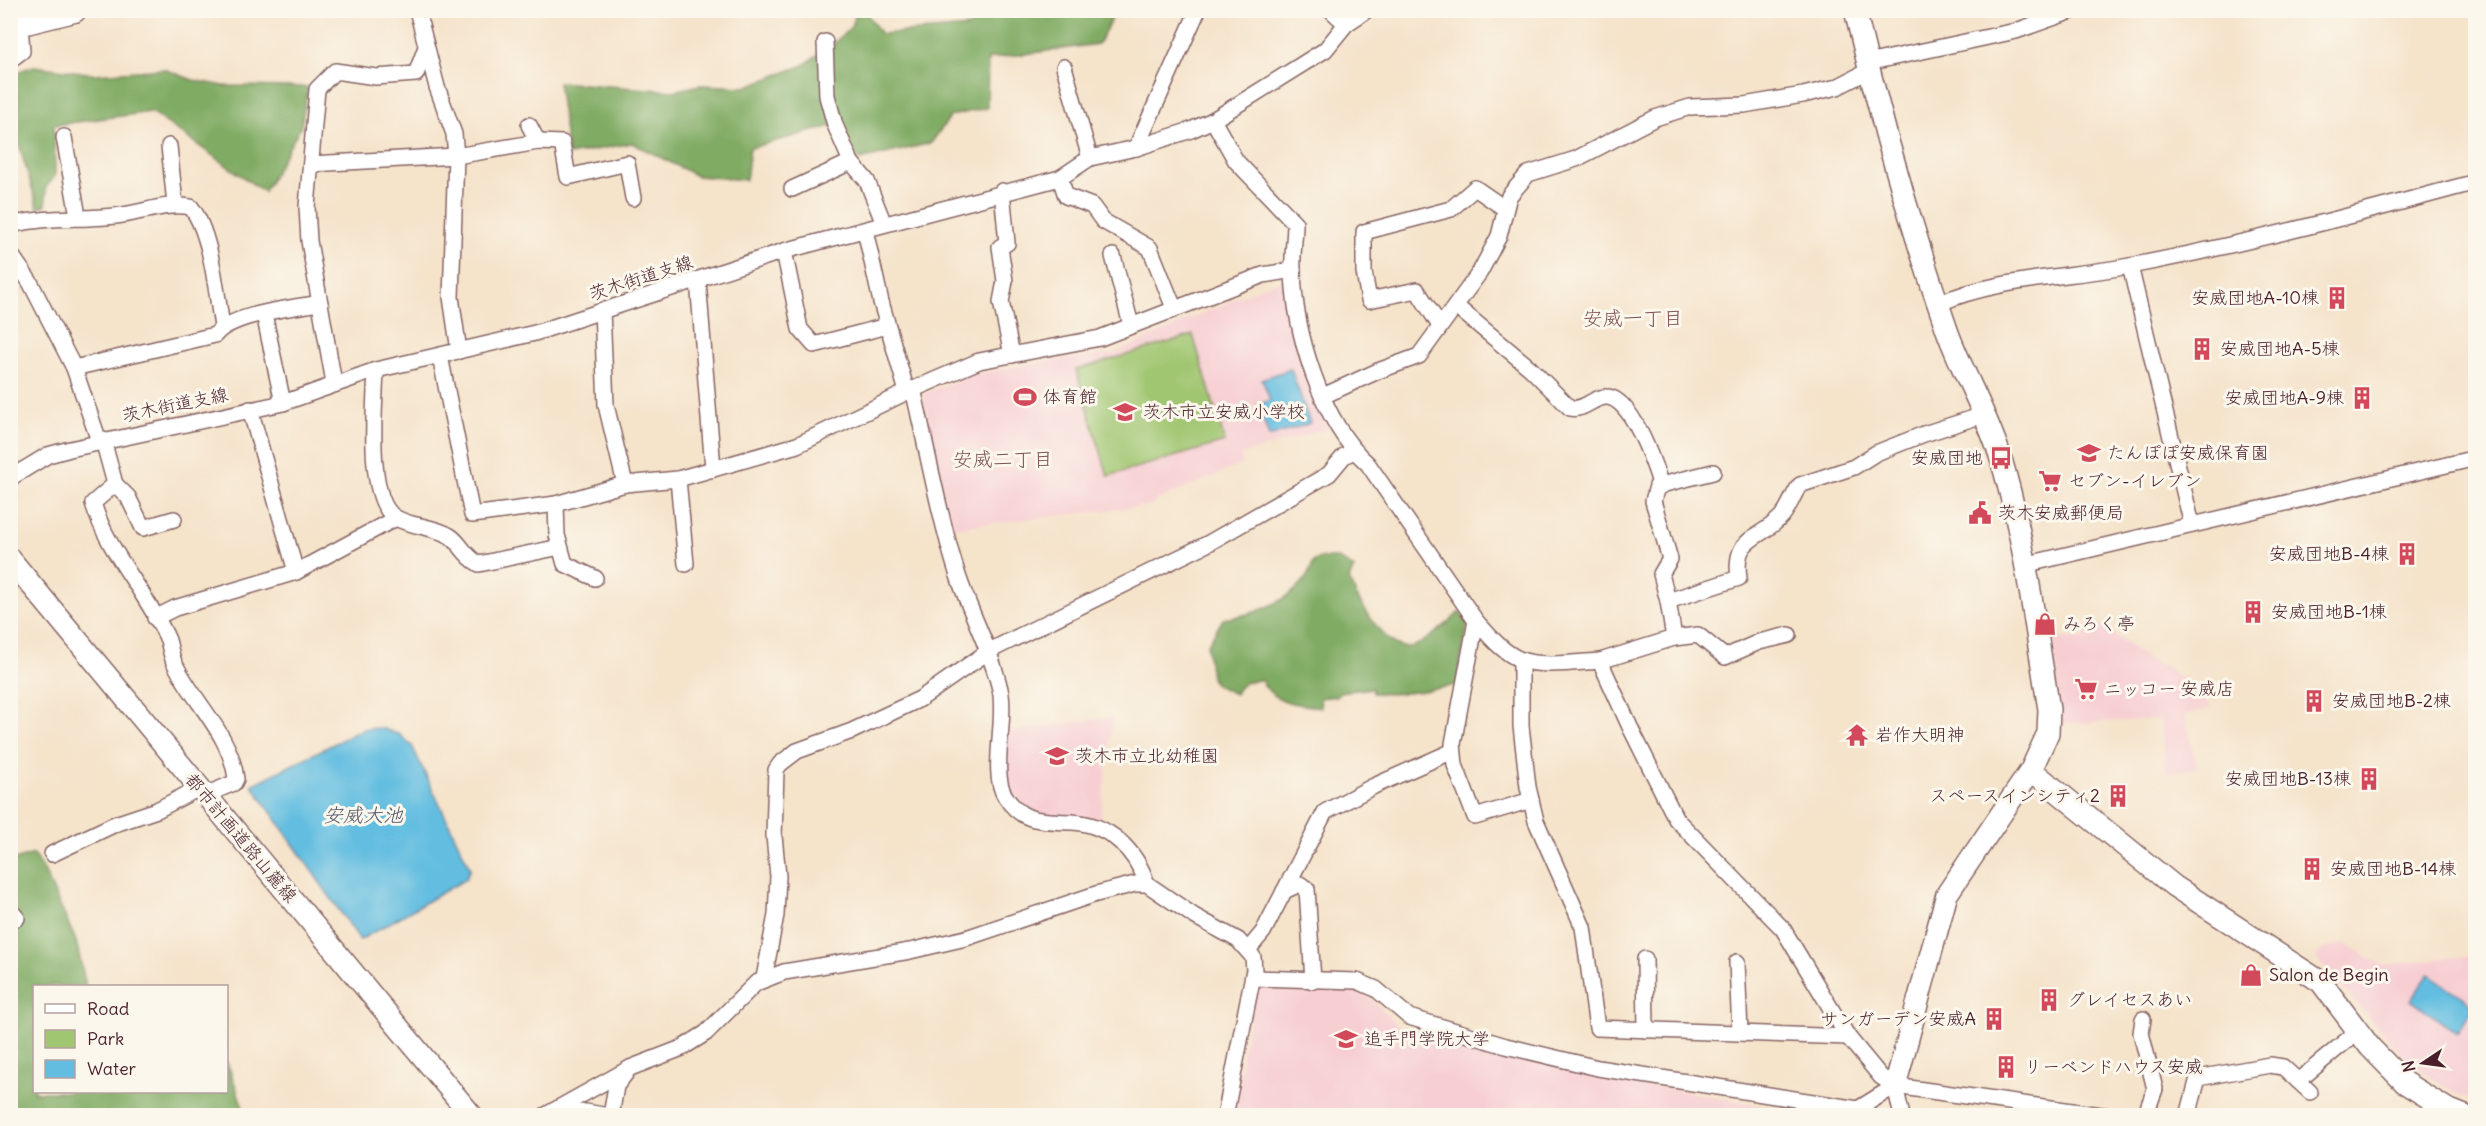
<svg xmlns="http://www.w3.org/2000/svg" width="2486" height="1126" viewBox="0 0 2486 1126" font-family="Delius,'Klee One',sans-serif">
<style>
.built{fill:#f7cfd3}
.green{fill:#a0c671;stroke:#75724e;stroke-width:1.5}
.forest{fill:#80ab63;stroke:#656547;stroke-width:1.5}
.water{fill:#62bde0;stroke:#566e86;stroke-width:1.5}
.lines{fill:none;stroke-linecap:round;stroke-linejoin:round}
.street-casing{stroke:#866463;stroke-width:18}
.secondary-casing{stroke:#866463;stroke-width:24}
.primary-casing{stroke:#866463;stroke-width:27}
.street{stroke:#fff;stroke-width:15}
.secondary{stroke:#fff;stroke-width:21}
.primary{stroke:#fff;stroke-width:24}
.labels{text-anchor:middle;stroke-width:6;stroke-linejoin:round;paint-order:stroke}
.street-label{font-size:18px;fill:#4a1f2b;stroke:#fbf7ec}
.poi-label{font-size:18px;fill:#4a1f2b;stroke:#fbf7ec;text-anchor:start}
.neighbourhood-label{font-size:20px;fill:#805456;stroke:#fbf7ec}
.water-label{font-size:20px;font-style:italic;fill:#52566a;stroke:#fbf7ec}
</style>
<rect width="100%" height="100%" fill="#fbf7ec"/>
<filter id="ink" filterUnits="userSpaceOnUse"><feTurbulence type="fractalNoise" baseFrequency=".0167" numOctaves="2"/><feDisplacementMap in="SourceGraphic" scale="12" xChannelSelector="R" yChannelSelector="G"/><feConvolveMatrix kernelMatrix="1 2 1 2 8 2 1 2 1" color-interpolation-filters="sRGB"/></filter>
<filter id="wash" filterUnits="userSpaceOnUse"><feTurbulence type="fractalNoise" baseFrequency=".008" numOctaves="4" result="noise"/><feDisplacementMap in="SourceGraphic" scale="24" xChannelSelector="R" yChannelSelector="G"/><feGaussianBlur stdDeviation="1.35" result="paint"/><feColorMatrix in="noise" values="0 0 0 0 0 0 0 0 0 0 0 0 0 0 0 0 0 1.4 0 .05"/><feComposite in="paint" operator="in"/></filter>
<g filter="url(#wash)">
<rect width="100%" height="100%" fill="#f5e3ca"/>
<g class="built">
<path d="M1287 280 1304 357 1329 428 1241 455 1243 464 1155 501 1154 505 951 528 923 396 927 392 975 374 1061 359 1113 354 1266 285Z"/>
<path d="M2087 624H2100L2150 661 2165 666 2195 688 2212 708 2184 715 2197 768 2166 773 2160 719 2061 724 2053 631 2060 638H2085Z"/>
<path d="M1113 717 1100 821 1032 816 1010 799 1004 732Z"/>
<path d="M2345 943 2382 965 2475 955V1099L2460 1096 2407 1061 2316 957 2323 949Z"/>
<path d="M1257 982 1363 990 1396 1024 1507 1057 1777 1109 1855 1114 1880 1108 1893 1111 1894 1115 1234 1116 1242 1054Z"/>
</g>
<path class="green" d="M1193 335 1225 442 1108 476 1076 370Z"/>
<g class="forest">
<path d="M857 11H865L881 34 969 27 991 11H1116L1098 44 988 59 987 108 951 116 931 143 860 160C832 133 833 86 828 49L851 27Z"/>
<path d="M820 53 832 126 750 148 746 180 697 176 632 143 568 155 558 82 673 91 700 85 745 87 804 65Z"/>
<path d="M34 66 95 74 164 69 193 80 224 86 308 87 301 126 264 192 151 112 54 125 55 176 46 187V205L38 208 15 132H10L11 74Z"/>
<path d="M1320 558H1337L1354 568 1349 579C1356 597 1386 653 1411 647 1424 644 1449 622 1460 612L1468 624 1456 685C1430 690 1400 696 1373 693L1372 688 1340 692 1337 696 1320 698 1321 707C1297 705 1272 703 1261 680 1249 681 1240 682 1235 694L1216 685 1211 678 1207 646 1223 619C1256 615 1304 598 1313 562Z"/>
<path d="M34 854 43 868 76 941 86 986H34V1092H226L227 1062 244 1110 249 1115H11V861Z"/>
</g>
<g class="water">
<path d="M1291 369 1310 423 1269 437 1258 405 1270 400 1262 379Z"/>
<path d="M381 728 400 735 412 746 470 868 466 879 360 940 252 785 363 729Z"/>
<path d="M2429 974 2475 1006 2457 1033 2411 1000Z"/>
</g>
</g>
<g filter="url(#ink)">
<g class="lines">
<g class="street-casing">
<g id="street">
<path d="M417 10 437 87 454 134 456 156 451 297 459 351"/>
<path d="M1331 10 1346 24"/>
<path d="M825 42 827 96 835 125 851 162 867 181 884 224"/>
<path d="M10 60 22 51 20 24"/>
<path d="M1867 63 2016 31 2075 10"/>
<path d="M1064 67 1090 158"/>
<path d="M1213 120 1325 50 1346 24 1367 10"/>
<path d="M529 125 538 142"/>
<path d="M64 137 78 216"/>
<path d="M169 146 175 204"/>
<path d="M1136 148 1191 130 1213 120 1236 161 1295 223C1295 238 1292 254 1293 269 1294 331 1321 422 1368 464L1476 621C1489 635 1501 651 1519 659 1538 668 1580 662 1600 661L1630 727 1676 819 1783 929 1848 1037 1881 1077 1895 1086 2108 1116"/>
<path d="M311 164 456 156 538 142 562 143 568 177 627 163 633 198"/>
<path d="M1060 178 1066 196 1092 206 1103 221 1150 248 1174 308"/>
<path d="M792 189 851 162"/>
<path d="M1002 191 1007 243 1000 247 1005 281 1001 302 1012 355"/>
<path d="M10 225C50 215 84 221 122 215 146 212 167 202 191 207 212 235 216 292 222 326"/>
<path d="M865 230 881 302 907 392"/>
<path d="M784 251 800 329 814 345 883 327"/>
<path d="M10 253 30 282 74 368 99 441"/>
<path d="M1113 256 1131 325"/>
<path d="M2130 266 2192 525"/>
<path d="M698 280 713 469"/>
<path d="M1938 304C1992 279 2070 277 2130 266 2247 244 2361 213 2476 182"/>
<path d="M1457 307 1530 368 1570 408C1584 411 1592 398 1605 397 1631 394 1655 467 1661 486"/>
<path d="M602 310 606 405 625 484"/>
<path d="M264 314 283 403"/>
<path d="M1440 326 1417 290 1369 300 1364 272V232L1451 209 1475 188 1504 208"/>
<path d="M440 356 472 515 556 504 625 484 678 479 797 445 907 392 979 361 1100 338 1263 275 1293 270"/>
<path d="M74 368 215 335C231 314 293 308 320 303"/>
<path d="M376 370C375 403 365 500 396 518 412 527 434 526 450 536 461 543 463 555 479 564L560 547"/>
<path d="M334 383 309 241 307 207 317 89 335 71 376 77 416 74 426 47"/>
<path d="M913 389C927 448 937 508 955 566 967 608 990 646 1000 689 1007 718 990 773 1005 796 1023 825 1044 820 1072 822 1110 824 1136 851 1147 884"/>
<path d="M1323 396 1378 371 1419 356 1480 272 1499 236 1509 196 1528 174 1576 159 1655 118 1690 107 1744 105 1803 95 1837 87 1868 71"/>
<path d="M250 409 296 572"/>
<path d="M103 440 115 484 128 497 143 528 174 519"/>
<path d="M10 478 48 455 70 449 283 403 376 370 535 333 784 251 1060 178 1090 158 1136 148 1198 10"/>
<path d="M678 479 686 564"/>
<path d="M115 484 93 503C108 553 147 592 168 640 170 647 171 655 174 662 193 702 231 734 236 779L234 783 205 795"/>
<path d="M556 504 557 535 565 564 595 578"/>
<path d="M2024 565 2476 458"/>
<path d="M1668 601 1661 574 1670 559 1653 501 1657 486 1713 472"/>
<path d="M155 618 175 608 296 572 396 518"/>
<path d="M1476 621 1453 744 1455 765 1475 817 1531 800"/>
<path d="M1674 638 1698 635 1725 657 1759 642 1789 635"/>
<path d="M1521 660V726L1528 787 1536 821 1583 927 1597 1028 1848 1037"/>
<path d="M1600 661 1674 638 1668 601 1739 578C1733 536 1757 542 1781 517 1789 509 1793 494 1800 485L1854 467 1876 453 1924 434 1983 415"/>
<path d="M52 854 115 824 157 810 199 788"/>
<path d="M1284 891 1300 884 1307 889 1313 981"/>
<path d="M10 910 17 918"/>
<path d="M1248 950 1263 932 1325 812 1374 786 1453 751"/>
<path d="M1645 959 1646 1030"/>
<path d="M1737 962 1740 1033"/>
<path d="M764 978 776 915 778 876 774 836 776 770 780 764 797 751 852 731 920 699 989 651 1207 544 1329 474 1344 456 1354 451"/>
<path d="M1253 978 1357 981 1376 989 1409 1017 1506 1046 1598 1068 1858 1109 1895 1086"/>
<path d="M2143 1019 2141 1033 2155 1089 2145 1116"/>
<path d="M2298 1081 2358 1031"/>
<path d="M1895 1086 1902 1116"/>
<path d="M552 1115 586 1112 608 1116"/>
<path d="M544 1116 630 1068 682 1048 706 1033 756 983 784 972 910 951 966 938 1096 894 1135 884H1147L1194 916 1238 940 1253 957 1254 970 1225 1116"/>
<path d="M611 1116 616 1086 626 1073"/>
<path d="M2188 1116 2198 1078 2270 1065 2283 1067 2310 1092"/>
</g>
</g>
<g class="secondary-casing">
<g id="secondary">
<path d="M1855 10C1880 119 1911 228 1948 333 1964 376 1988 416 2001 459 2025 540 2035 626 2049 709L2048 733 2031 770 1947 894 1895 1086"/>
<path d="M10 559 472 1116"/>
<path d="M2031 770 2174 886 2321 982 2370 1047 2405 1083 2447 1109 2465 1116"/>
</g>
</g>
<g class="primary-casing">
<path id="primary" d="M10 26 74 10"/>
</g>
<use href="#street" class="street"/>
<use href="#secondary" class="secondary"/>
<use href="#primary" class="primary"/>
</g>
</g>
<defs>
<g id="building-bare" transform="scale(1.8)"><path d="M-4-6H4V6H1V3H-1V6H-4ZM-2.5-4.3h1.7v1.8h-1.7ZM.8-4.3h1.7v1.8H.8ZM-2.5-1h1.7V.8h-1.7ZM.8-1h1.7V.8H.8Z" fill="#d1495b" stroke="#fbf7ec" stroke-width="2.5" paint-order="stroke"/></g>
<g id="stadium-bare" transform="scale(1.8)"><path d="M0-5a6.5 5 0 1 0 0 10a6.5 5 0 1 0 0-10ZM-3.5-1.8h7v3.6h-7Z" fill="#d1495b" stroke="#fbf7ec" stroke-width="2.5" paint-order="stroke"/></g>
<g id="school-bare" transform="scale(1.8)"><path d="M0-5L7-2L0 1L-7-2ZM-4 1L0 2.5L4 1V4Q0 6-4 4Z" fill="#d1495b" stroke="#fbf7ec" stroke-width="2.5" paint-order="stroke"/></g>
<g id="bus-bare" transform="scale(1.8)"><path d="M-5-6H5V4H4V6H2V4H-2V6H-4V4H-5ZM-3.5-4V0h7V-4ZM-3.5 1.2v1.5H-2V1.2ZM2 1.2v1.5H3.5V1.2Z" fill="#d1495b" stroke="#fbf7ec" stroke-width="2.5" paint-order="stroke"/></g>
<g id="supermarket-bare" transform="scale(1.8)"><path d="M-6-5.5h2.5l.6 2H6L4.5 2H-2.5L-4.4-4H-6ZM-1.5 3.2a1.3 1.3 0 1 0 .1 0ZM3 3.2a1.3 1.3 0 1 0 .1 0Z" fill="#d1495b" stroke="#fbf7ec" stroke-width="2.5" paint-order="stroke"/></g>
<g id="civic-bare" transform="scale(1.8)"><path d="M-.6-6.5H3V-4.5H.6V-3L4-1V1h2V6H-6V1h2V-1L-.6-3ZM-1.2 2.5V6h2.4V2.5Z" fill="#d1495b" stroke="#fbf7ec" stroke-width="2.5" paint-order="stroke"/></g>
<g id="shop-bare" transform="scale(1.8)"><path d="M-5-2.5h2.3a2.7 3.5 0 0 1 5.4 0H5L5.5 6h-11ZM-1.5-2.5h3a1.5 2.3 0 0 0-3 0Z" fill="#d1495b" stroke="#fbf7ec" stroke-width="2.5" paint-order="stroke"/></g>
<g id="temple-bare" transform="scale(1.8)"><path d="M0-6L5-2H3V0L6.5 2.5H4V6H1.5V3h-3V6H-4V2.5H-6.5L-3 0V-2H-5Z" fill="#d1495b" stroke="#fbf7ec" stroke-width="2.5" paint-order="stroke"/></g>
<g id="university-bare" transform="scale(1.8)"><path d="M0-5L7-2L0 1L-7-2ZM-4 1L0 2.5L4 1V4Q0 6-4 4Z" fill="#d1495b" stroke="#fbf7ec" stroke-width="2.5" paint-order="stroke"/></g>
</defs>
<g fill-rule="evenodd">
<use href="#building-bare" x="2337" y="298"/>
<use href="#building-bare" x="2202" y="349"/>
<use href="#stadium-bare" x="1025" y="397"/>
<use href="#building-bare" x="2362" y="398"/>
<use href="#school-bare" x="1125" y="412"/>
<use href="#school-bare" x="2089" y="453"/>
<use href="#bus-bare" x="2001" y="458"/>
<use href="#supermarket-bare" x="2050" y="481"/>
<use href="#civic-bare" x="1980" y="513"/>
<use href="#building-bare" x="2407" y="554"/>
<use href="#building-bare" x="2253" y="612"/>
<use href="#shop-bare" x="2045" y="624"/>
<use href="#supermarket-bare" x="2086" y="689"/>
<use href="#building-bare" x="2314" y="701"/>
<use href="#temple-bare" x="1857" y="735"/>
<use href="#school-bare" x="1057" y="756"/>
<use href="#building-bare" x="2369" y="779"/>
<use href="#building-bare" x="2118" y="796"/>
<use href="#building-bare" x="2312" y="869"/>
<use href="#shop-bare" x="2251" y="975"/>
<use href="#building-bare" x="2049" y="1000"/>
<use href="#building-bare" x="1994" y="1019"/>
<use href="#university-bare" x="1346" y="1039"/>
<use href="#building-bare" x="2006" y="1067"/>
</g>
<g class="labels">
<g class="street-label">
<text transform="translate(641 278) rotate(-18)" y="6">茨木街道支線</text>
<text transform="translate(175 405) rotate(-12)" y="6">茨木街道支線</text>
<text transform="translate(241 838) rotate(50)" y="6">都市計画道路山麓線</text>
</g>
<g class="poi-label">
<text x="2319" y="304" text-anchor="end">安威団地A-10棟</text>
<text x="2220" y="355">安威団地A-5棟</text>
<text x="1043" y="403">体育館</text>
<text x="2344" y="404" text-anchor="end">安威団地A-9棟</text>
<text x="1143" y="418">茨木市立安威小学校</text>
<text x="2107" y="459">たんぽぽ安威保育園</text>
<text x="1983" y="464" text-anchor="end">安威団地</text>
<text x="2068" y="487">セブン-イレブン</text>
<text x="1998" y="519">茨木安威郵便局</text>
<text x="2389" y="560" text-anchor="end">安威団地B-4棟</text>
<text x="2271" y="618">安威団地B-1棟</text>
<text x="2063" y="630">みろく亭</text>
<text x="2104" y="695">ニッコー 安威店</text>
<text x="2332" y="707">安威団地B-2棟</text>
<text x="1875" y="741">岩作大明神</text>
<text x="1075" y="762">茨木市立北幼稚園</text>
<text x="2351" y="785" text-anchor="end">安威団地B-13棟</text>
<text x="2100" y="802" text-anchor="end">スペースインシティ2</text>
<text x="2330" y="875">安威団地B-14棟</text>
<text x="2269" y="981">Salon de Begin</text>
<text x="2067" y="1006">グレイセスあい</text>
<text x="1976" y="1025" text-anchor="end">サンガーデン安威A</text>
<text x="1364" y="1045">追手門学院大学</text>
<text x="2024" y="1073">リーベンドハウス安威</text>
</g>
<g class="neighbourhood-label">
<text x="1633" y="325">安威一丁目</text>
<text x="1003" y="466">安威二丁目</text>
</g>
<g class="water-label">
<text x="363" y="822">安威大池</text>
</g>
</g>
<rect width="2486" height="1126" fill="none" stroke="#fbf7ec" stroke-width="36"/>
<rect x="33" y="985" width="195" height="108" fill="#fbf7ec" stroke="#b4a19f" stroke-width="1.5"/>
<rect x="45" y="1004" width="30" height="9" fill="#ffffff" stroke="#b4a19f" stroke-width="1.5"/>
<text x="87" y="1015" font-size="18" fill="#4a1f2b">Road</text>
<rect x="45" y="1030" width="30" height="18" fill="#a0c671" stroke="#b4a19f" stroke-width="1.5"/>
<text x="87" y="1045" font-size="18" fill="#4a1f2b">Park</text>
<rect x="45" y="1060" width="30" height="18" fill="#62bde0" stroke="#b4a19f" stroke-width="1.5"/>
<text x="87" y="1075" font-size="18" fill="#4a1f2b">Water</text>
<g transform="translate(2423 1063) rotate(257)" stroke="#fbf7ec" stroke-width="4.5" paint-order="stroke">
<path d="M0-4.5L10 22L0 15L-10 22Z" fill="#4a1f2b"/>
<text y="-9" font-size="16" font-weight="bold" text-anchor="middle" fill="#4a1f2b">N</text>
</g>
</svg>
